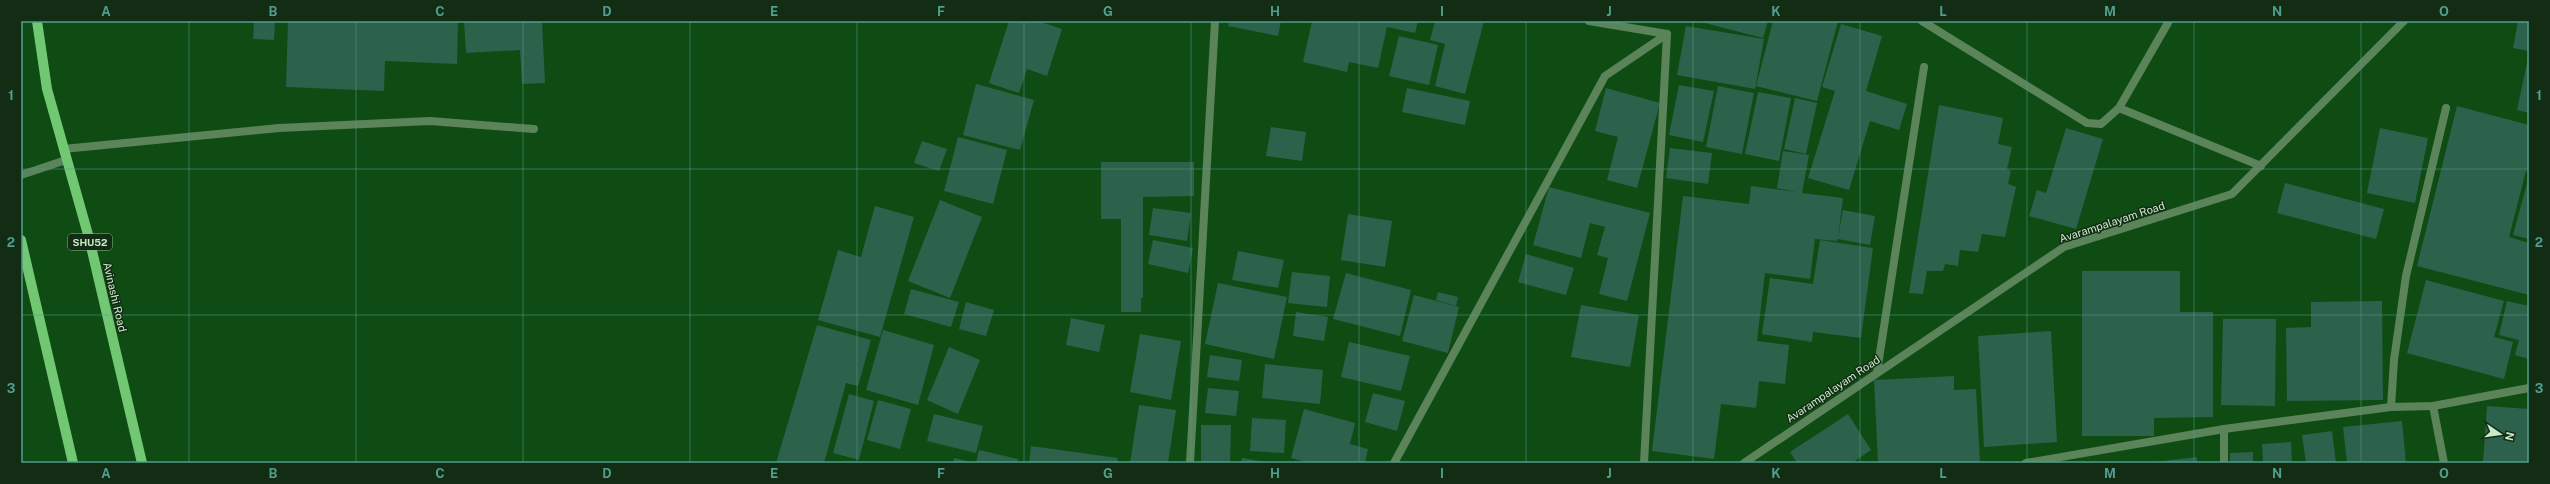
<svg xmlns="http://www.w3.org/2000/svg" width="2550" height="484" viewBox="0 0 2550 484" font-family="'Public Sans',sans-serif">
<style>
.building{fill:#2c614b}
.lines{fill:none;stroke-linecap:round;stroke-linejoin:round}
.service{stroke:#5c845b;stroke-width:8}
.pedestrian{stroke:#5c845b;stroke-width:8}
.minor{stroke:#5c845b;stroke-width:8}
.tertiary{stroke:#5c845b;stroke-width:8}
.primary{stroke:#72c773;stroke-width:10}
.grid{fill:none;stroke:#509e8e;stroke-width:1;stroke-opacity:0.55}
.labels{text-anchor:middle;stroke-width:3;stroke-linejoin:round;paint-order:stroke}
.shield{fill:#132c14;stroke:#93b093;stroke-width:1}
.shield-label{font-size:10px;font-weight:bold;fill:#cae9c9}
.street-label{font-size:11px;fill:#cae9c9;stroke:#132c14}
.neatline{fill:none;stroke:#509e8e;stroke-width:1.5}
.grid-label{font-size:13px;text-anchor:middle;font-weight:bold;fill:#509e8e}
</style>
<rect width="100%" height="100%" fill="#0e4c14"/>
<g class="building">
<path d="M254 21H275L274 40 253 39Z"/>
<path d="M288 21H458L457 64 385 61 384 91 286 87Z"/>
<path d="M464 21H542L545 83 522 84 520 50 466 53Z"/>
<path d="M1009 21H1038L1062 29 1047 76 1027 69 1019 93 989 83Z"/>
<path d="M1229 21H1281L1278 36 1228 26Z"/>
<path d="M1312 21H1418L1415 33 1387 27 1378 68 1349 62 1347 72 1303 62Z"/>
<path d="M1435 21H1484L1465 94 1435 86 1445 44 1430 40Z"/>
<path d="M1697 21H1768L1763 38Z"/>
<path d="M1773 21H1838L1817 101 1756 86Z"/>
<path d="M2518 21H2529V51L2513 48Z"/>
<path d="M1841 24 1882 36 1866 91 1907 104 1899 130 1870 121 1849 190 1808 178 1835 91 1822 87Z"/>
<path d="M1686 26 1764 39 1755 89 1677 75Z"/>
<path d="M1399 36 1438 45 1429 85 1389 76Z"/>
<path d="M2527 63 2529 64V113L2517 110Z"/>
<path d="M976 84 1034 100 1020 150 963 135Z"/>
<path d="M1679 85 1714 91 1703 142 1669 135Z"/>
<path d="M1718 86 1754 93 1742 154 1706 147Z"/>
<path d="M1407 88 1470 101 1465 125 1402 112Z"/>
<path d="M1606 88 1660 103 1637 188 1607 180 1618 137 1595 131Z"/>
<path d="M1758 92 1791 98 1779 161 1745 154Z"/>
<path d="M1795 98 1817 103 1806 154 1784 149Z"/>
<path d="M1939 105 2003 118 1998 144 2012 147 2007 169 2011 171 2008 184 2016 187 2005 237 1982 234 1978 252 1960 250 1958 266 1945 264 1943 271H1927L1923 294 1909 293Z"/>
<path d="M2457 106 2529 125V172L2526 171 2509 237 2529 243V295L2417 266Z"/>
<path d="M1271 127 1306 132 1302 161 1266 156Z"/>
<path d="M2066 128 2103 139 2076 229 2029 216 2037 190 2046 193Z"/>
<path d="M2380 128 2428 138 2415 203 2367 193Z"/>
<path d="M958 137 1007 150 993 204 944 191Z"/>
<path d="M922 141 947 149 939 171 914 163Z"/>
<path d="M1670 148 1712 153 1708 184 1666 178Z"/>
<path d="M1783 151 1809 155 1802 193 1843 198 1838 237 1843 210 1875 216 1870 245 1838 239 1837 241 1815 239 1810 279 1765 273 1757 341 1789 345 1785 384 1759 381 1756 408 1721 404 1714 459 1652 451 1683 196 1749 204 1751 186 1797 192 1777 188Z"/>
<path d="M1101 162H1194V196L1143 197V298H1141V312H1121V219H1101Z"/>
<path d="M2529 176V239L2513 235Z"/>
<path d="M2285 183 2384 209 2376 239 2277 213Z"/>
<path d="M1549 187 1650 213 1627 301 1599 294 1608 258 1597 255 1605 227 1590 223 1581 258 1533 245Z"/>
<path d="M940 200 982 217 950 298 908 281Z"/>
<path d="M875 206 914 217 880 337 818 320 838 250 861 257Z"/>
<path d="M1153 208 1191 213 1187 241 1149 235Z"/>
<path d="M1348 214 1392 221 1385 267 1341 260Z"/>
<path d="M1153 240 1193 248 1188 273 1148 264Z"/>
<path d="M1820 240 1873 248 1861 338 1813 332 1812 342 1762 334 1770 278 1813 284Z"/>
<path d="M1238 251 1284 260 1278 288 1232 280Z"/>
<path d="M1526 254 1574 268 1566 295 1518 282Z"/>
<path d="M2082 271H2180V312H2213V417L2154 418V436H2082Z"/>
<path d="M1292 272 1330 276 1327 307 1288 303Z"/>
<path d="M1346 273 1411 290 1400 336 1333 319Z"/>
<path d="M2426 280 2504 301 2494 337 2513 342 2504 379 2407 353Z"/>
<path d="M1218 283 1287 297 1274 359 1205 344Z"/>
<path d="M911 289 959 302 951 327 904 314Z"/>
<path d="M1438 292 1458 297 1456 306 1436 300Z"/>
<path d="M1414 295 1459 307 1448 353 1402 341Z"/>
<path d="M2382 301 2383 400 2287 401 2286 328 2311 327V302Z"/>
<path d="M2507 301 2529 306V359L2515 355 2519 340 2499 335Z"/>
<path d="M966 302 994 310 986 336 959 329Z"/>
<path d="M1581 305 1639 315 1630 367 1571 357Z"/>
<path d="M1296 312 1328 317 1324 341 1293 336Z"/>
<path d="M1071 318 1105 325 1099 352 1066 345Z"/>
<path d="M2223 319H2276L2275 406 2221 405Z"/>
<path d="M817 325 871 340 858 386 846 383 824 463H776Z"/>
<path d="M883 330 934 345 918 405 866 390Z"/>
<path d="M2051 331 2057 442 1984 447 1978 336Z"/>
<path d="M1140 334 1181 341 1171 400 1130 392Z"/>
<path d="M1349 342 1410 356 1401 391 1341 377Z"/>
<path d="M949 347 980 360 958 414 927 400Z"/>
<path d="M1210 355 1242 360 1239 381 1207 377Z"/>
<path d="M1265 364 1323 370 1320 404 1262 398Z"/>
<path d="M1954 376V390L1976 389 1980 462 1878 463 1874 380Z"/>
<path d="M1208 388 1239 391 1236 416 1205 413Z"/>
<path d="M1373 393 1405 401 1397 431 1365 422Z"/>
<path d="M849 394 874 401 859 460 833 453Z"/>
<path d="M878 400 911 409 900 449 867 440Z"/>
<path d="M1139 405 1176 410 1168 463H1130Z"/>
<path d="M2487 406 2529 409V463L2483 462Z"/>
<path d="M1304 409 1355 423 1350 444 1368 449 1365 463H1309L1291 458Z"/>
<path d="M934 414 983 426 976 453 927 441Z"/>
<path d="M1848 414 1871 450 1852 463H1797L1790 452Z"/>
<path d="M1252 418 1286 420 1284 453 1250 451Z"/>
<path d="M2402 421 2406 463H2347L2343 427Z"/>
<path d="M1201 425H1231L1230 463H1201Z"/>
<path d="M2332 431 2336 463H2306L2302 435Z"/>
<path d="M2291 442 2292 463H2263L2262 444Z"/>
<path d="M1031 446 1118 458 1117 463H1029Z"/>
<path d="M979 450 1018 459 1017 463H976Z"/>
<path d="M2253 452V463H2230V453Z"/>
<path d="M2197 457V463H2154V462Z"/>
<path d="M954 458 971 462V463H953Z"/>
<path d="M1242 458 1266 462V463H1241Z"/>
</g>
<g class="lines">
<g class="service">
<path d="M1922 21 2087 123 2101 124 2119 108"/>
<path d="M2169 21 2119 108 2261 166"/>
<path d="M63 149 279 128 430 121 534 129"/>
</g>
<path class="pedestrian" d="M21 175 66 160"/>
<g class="minor">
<path d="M1589 21 1667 34 1644 463"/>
<path d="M1877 372 1924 67"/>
<path d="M2433 406 2444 463"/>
<path d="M2391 407 2394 360 2406 276 2446 108"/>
<path d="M1190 463 1215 21"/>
<path d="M1394 463 1605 76 1667 34"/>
<path d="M2026 463 2224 429 2391 407 2433 406 2529 388"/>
<path d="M2224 463V429"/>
</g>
<path class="tertiary" d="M1744 463 2064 247 2232 194 2404 21"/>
<g class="primary">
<path d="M37 21 47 89 89 238 142 463"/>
<path d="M21 240 73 463"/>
</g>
</g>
<path class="grid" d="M189 21V463M356 21V463M523 21V463M690 21V463M857 21V463M1024 21V463M1191 21V463M1359 21V463M1526 21V463M1693 21V463M1860 21V463M2027 21V463M2194 21V463M2361 21V463M21 169H2529M21 315H2529"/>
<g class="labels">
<rect class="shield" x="68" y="234" width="44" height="16" rx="3"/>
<g class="shield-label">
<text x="90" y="246">SHU52</text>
</g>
<g class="street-label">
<text transform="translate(2112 222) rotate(-18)" y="4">Avarampalayam Road</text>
<text transform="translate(115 297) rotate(77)" y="4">Avinashi Road</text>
<text transform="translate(1833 389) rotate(-34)" y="4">Avarampalayam Road</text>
</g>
</g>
<rect width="2550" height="484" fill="none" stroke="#132c14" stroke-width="44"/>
<g transform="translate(2500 434) rotate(103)" stroke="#132c14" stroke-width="3" paint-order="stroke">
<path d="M0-3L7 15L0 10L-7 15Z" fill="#cae9c9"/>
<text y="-6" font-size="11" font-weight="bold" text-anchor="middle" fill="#cae9c9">N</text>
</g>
<rect x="22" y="22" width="2506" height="440" class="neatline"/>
<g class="grid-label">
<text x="106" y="16">A</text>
<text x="273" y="16">B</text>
<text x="440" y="16">C</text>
<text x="607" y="16">D</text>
<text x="774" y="16">E</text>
<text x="941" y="16">F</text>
<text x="1108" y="16">G</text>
<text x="1275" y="16">H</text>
<text x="1442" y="16">I</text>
<text x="1609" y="16">J</text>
<text x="1776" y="16">K</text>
<text x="1943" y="16">L</text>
<text x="2110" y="16">M</text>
<text x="2277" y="16">N</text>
<text x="2444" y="16">O</text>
<text x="11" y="100">1</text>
<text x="2539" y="100">1</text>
<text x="11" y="247">2</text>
<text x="2539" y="247">2</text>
<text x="11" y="393">3</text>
<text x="2539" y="393">3</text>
<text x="106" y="478">A</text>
<text x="273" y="478">B</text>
<text x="440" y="478">C</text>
<text x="607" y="478">D</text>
<text x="774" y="478">E</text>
<text x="941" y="478">F</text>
<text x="1108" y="478">G</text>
<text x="1275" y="478">H</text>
<text x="1442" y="478">I</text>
<text x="1609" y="478">J</text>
<text x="1776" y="478">K</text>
<text x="1943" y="478">L</text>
<text x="2110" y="478">M</text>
<text x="2277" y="478">N</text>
<text x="2444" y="478">O</text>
</g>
</svg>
